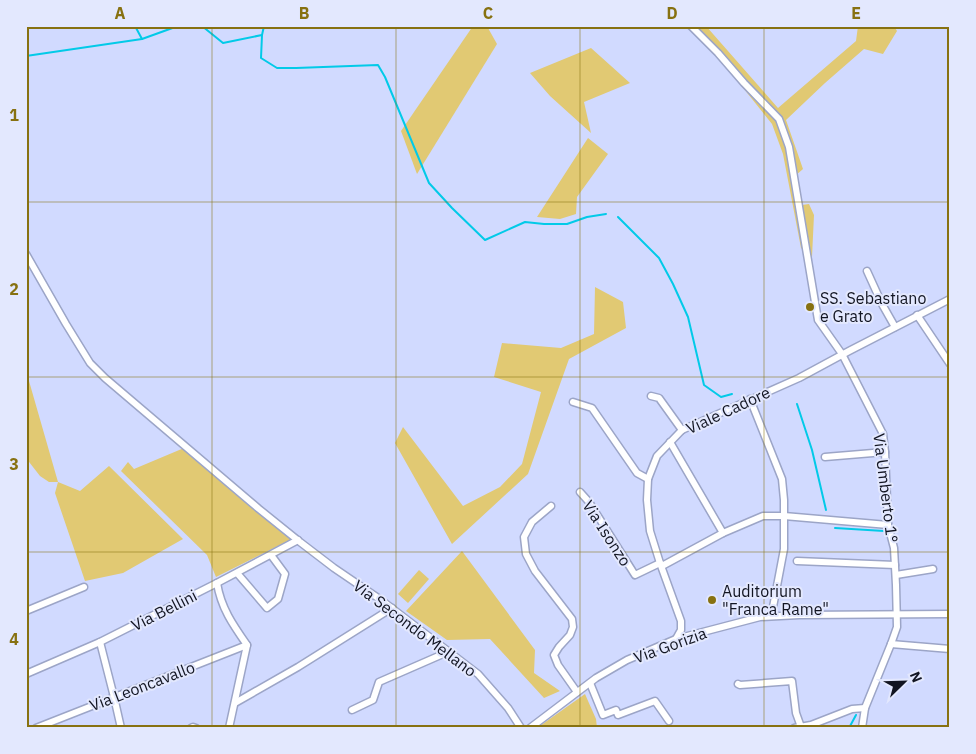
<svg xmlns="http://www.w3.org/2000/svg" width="976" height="754" viewBox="0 0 976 754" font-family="'IBM Plex Sans',sans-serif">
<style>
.green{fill:#e1c973}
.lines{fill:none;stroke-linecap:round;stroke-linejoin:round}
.stream{stroke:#02cae8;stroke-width:2}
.minor-casing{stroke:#9ca5c7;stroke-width:9}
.minor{stroke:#fff;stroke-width:6}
.grid{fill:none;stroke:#877111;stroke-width:1;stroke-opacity:0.55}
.poi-dot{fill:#877111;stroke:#e3e8fe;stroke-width:2}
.labels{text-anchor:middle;stroke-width:4;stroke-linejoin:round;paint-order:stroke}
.poi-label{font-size:16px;fill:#121522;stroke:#e3e8fe;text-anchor:start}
.street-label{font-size:16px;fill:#121522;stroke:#e3e8fe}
.neatline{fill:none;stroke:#877111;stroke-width:2}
.grid-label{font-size:16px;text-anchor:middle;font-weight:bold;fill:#877111}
</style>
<rect width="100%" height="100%" fill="#d1daff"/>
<g class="green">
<path d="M473 26H479L488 28 497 44 417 174 401 131Z"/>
<path d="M689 26H706L778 108 856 41 858 26H894L897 31 883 54 864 49 825 83 786 120 803 169 795 176 802 205 809 204 814 215 812 257 801 248 783 154 772 124 716 54Z"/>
<path d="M591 48 630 83 584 102 591 133 550 96 530 73Z"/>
<path d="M588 138 608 154 577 197 576 214 560 219 537 217Z"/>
<path d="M595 287 623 302 626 328 569 359 528 474 452 544 395 443 403 427 463 506 500 487 522 464 541 392 494 377 502 343 561 348 594 334Z"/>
<path d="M29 381 58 482 80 491 109 466 183 539 123 573 85 581 55 493 58 482H49L40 476 26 458V382Z"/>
<path d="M184 448 292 539 216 577 207 555 121 471 128 462 134 469Z"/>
<path d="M462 551 535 650 534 673 560 691 544 698 490 639 447 640 406 611Z"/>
<path d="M419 570 429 579 408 603 398 594Z"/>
<path d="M585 694 596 719 597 728H537Z"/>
</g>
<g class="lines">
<g class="stream">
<path d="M135 26 142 39"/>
<path d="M202 26 223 43 262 35"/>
<path d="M264 26 262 35 261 58 277 68H296L378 65 385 77 429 183 452 208 485 240 525 222 544 224H567L587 217 606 214"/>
<path d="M26 56 142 39 178 26"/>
<path d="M618 217 659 258 673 284 688 317 704 385 721 397 732 394"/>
<path d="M797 404 812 450 826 510"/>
<path d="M835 528 884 531"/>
<path d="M849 728 856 715"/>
</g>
<g class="minor-casing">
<g id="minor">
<path d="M691 26 718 53 744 83 779 119 789 147 818 320 842 354 883 434 885 452 888 525 894 548 896 585 897 627 891 644 865 708 862 728"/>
<path d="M26 254 66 324 90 363 105 378 259 509 300 542 334 568 381 600 478 674 508 708 521 728"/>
<path d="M867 271 882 304 895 327"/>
<path d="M917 315 950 364"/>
<path d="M651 396 659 398 682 430"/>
<path d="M750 399 782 479 784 500V549L773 607 770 616"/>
<path d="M573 402 592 408 637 473 648 479"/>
<path d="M670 442 723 533"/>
<path d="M825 457 885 452"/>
<path d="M580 492 589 502 635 575 660 563"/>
<path d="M551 506 532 522 524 537 526 554 535 571 572 619 573 627 570 635 559 647 554 655 558 665 577 692"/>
<path d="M797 561 895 565"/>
<path d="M662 566 723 533 763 516H784L888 525"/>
<path d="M237 573 267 608 278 599 285 574 271 555"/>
<path d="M896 575 933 569"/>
<path d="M217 583C221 608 233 625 247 645L229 728"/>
<path d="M26 611 84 587"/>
<path d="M676 639 681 630V621L660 563 650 531 647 500 648 479 657 456 682 430 799 378 849 351 950 299"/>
<path d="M100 642 114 697 121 728"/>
<path d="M891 644 950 649"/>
<path d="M26 674 100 642 217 583 298 540"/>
<path d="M590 683 603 715 616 710 618 715 655 701 669 721"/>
<path d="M738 684 740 685 792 681 796 713 801 727"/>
<path d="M235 703 298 667 392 608"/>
<path d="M352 710 373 700 379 682 450 651"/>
<path d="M36 728 247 645"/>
<path d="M191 728 193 727 196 728"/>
<path d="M530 728 596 678 627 660 676 639 760 617 799 615 950 614"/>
<path d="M794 728 811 725 852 709 865 708"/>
</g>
</g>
<use href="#minor" class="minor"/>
</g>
<path class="grid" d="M212 26V728M396 26V728M580 26V728M764 26V728M26 202H950M26 377H950M26 552H950"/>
<g class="poi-dot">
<circle cx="810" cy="307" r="5"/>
<circle cx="712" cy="600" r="5"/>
</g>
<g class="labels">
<g class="poi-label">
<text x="820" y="304">SS. Sebastiano<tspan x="820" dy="18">e Grato</tspan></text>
<text x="722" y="597">Auditorium<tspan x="722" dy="18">"Franca Rame"</tspan></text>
</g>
<g class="street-label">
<text transform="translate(728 410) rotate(-25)" y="6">Viale Cadore</text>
<text transform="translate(886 488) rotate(83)" y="6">Via Umberto 1°</text>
<text transform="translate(607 533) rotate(57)" y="6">Via Isonzo</text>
<text transform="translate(164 610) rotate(-27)" y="6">Via Bellini</text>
<text transform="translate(415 628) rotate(37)" y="6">Via Secondo Mellano</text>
<text transform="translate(670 645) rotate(-20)" y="6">Via Gorizia</text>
<text transform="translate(142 686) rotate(-21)" y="6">Via Leoncavallo</text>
</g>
</g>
<rect width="976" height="754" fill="none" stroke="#e3e8fe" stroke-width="55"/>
<g transform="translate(904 682) rotate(67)" stroke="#e3e8fe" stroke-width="4" paint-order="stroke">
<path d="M0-4L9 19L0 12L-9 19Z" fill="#121522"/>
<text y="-8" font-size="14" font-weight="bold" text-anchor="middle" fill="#121522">N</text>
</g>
<rect x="28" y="28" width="920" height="698" class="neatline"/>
<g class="grid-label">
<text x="120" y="19">A</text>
<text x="304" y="19">B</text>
<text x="488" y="19">C</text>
<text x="672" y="19">D</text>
<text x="856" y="19">E</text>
<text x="14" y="121">1</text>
<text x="14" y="295">2</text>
<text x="14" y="470">3</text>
<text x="14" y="645">4</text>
</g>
</svg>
